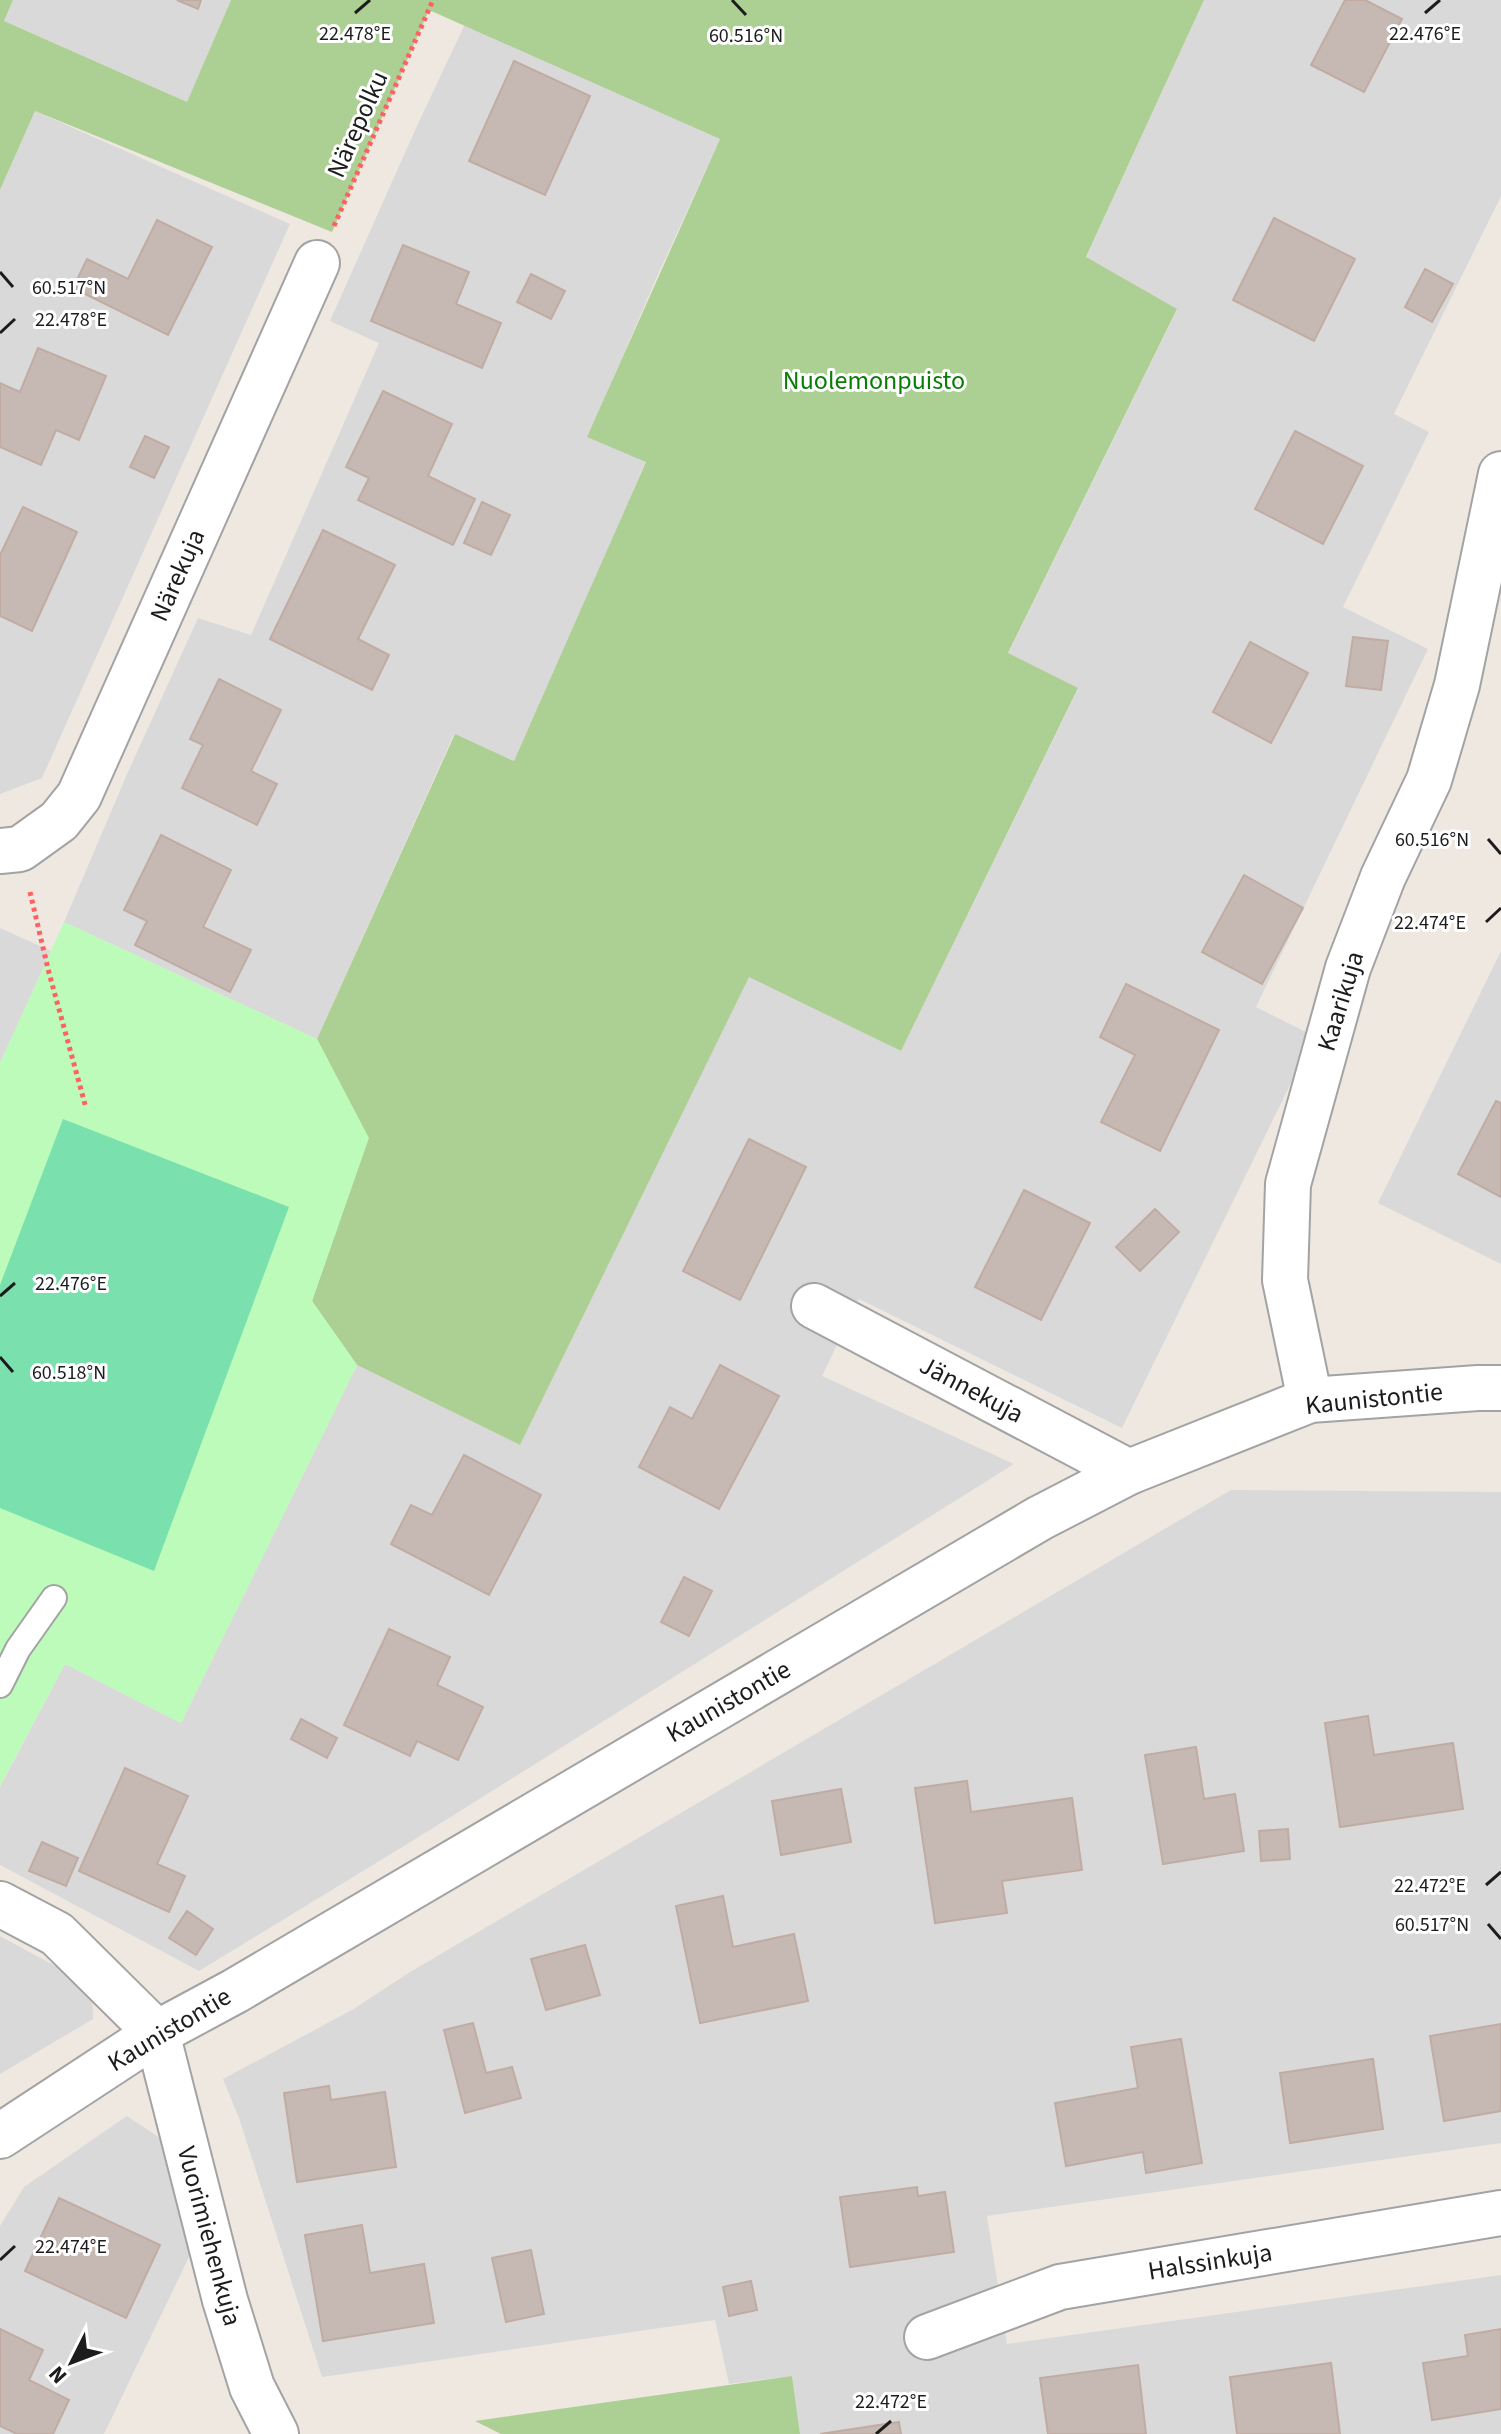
<svg xmlns="http://www.w3.org/2000/svg" width="1501" height="2434" viewBox="0 0 1501 2434" font-family="'Source Sans 3',sans-serif">
<style>
.residential{fill:#dad9d9}
.forest{fill:#accf93}
.park{fill:#bcfbba}
.pitch{fill:#7ae1ae}
.building{fill:#c6b9b4;stroke:#c0aca3;stroke-width:2}
.lines{fill:none;stroke-linecap:round;stroke-linejoin:round}
.service-casing{stroke:#a3a3a3;stroke-width:28}
.minor-casing{stroke:#a3a3a3;stroke-width:48}
.tertiary-casing{stroke:#a3a3a3;stroke-width:48}
.path{stroke:#ff6162;stroke-width:5;stroke-dasharray:4 4;stroke-linecap:butt}
.service{stroke:#fff;stroke-width:24}
.minor{stroke:#fff;stroke-width:44}
.tertiary{stroke:#fff;stroke-width:44}
.ticks{fill:none;stroke:#1c1c1c;stroke-width:3}
.labels{text-anchor:middle;stroke-width:6;stroke-linejoin:round;paint-order:stroke}
.street-label{font-size:26px;fill:#1c1c1c;stroke:#fff}
.park-label{font-size:26px;fill:#0a7d07;stroke:#fff}
.ticks-label{font-size:20px;text-anchor:middle;fill:#1c1c1c;stroke:#fff;stroke-width:6;stroke-linejoin:round;paint-order:stroke}
</style>
<rect width="100%" height="100%" fill="#eee8e1"/>
<g class="residential">
<path d="M13 0H231L187 102 4 21Z"/>
<path d="M1204 0H1501V196L1394 414 1429 432 1343 607 1428 649 1256 1007 1314 1036 1122 1428 859 1299 822 1376 1014 1464 417 1838 199 1971 0 1865V1787L65 1664 181 1723 357 1365 520 1445 749 976 901 1051 1078 689 1008 654 1177 310 1086 258Z"/>
<path d="M465 24 720 139 655 281 588 437 646 461 578 619 514 761 454 734 317 1039 64 922 128 772 198 618 251 635 379 343 330 321 416 128Z"/>
<path d="M35 111 290 224 42 778 0 794V190Z"/>
<path d="M0 928 51 951 0 1063Z"/>
<path d="M1501 951V1264L1378 1203Z"/>
<path d="M1231 1490 1501 1492V2143L987 2216 1007 2344 1501 2275V2434H800L792 2376 729 2384 715 2320 322 2377 239 2118 223 2079 352 2010 410 1972Z"/>
<path d="M0 1936 92 1986 93 2019 0 2074Z"/>
<path d="M127 2116 169 2144 200 2234 104 2434H0V2226L24 2187Z"/>
</g>
<g class="forest">
<path d="M0 0H13L4 21 187 102 231 0H1204L1086 257 1177 309 1008 653 1078 688 901 1051 749 977 520 1445 357 1365 312 1301 368 1138 317 1039 455 734 514 761 646 462 587 437 720 139 429 10 332 232 35 111 0 190Z"/>
<path d="M792 2376 800 2434H501L475 2421Z"/>
</g>
<path class="park" d="M64 922 317 1039 369 1138 312 1301 357 1365 181 1723 65 1664 0 1786V1063Z"/>
<path class="pitch" d="M63 1119 289 1207 154 1571 0 1508V1285Z"/>
<g class="building">
<path d="M177 0H201L198 9Z"/>
<path d="M1345 0H1365L1402 19 1364 92 1311 65Z"/>
<path d="M514 61 590 96 545 195 469 161Z"/>
<path d="M1274 218 1355 259 1314 341 1233 300Z"/>
<path d="M157 220 212 247 168 335 73 288 87 259 128 279Z"/>
<path d="M403 245 469 272 456 304 501 323 482 368 371 321Z"/>
<path d="M1425 269 1453 284 1432 322 1405 307Z"/>
<path d="M531 274 565 291 551 319 517 302Z"/>
<path d="M38 348 106 376 79 440 56 430 41 465 0 447V383L20 392Z"/>
<path d="M383 391 452 424 428 476 475 499 453 545 358 500 369 478 346 467Z"/>
<path d="M1295 431 1363 466 1323 544 1255 509Z"/>
<path d="M145 436 169 447 154 478 130 467Z"/>
<path d="M482 502 510 515 491 555 464 543Z"/>
<path d="M23 507 77 532 32 631 0 616V555Z"/>
<path d="M323 530 395 565 358 639 389 655 372 690 270 639Z"/>
<path d="M1353 637 1388 641 1381 690 1346 686Z"/>
<path d="M1250 642 1308 673 1271 743 1213 712Z"/>
<path d="M219 679 281 710 251 771 277 784 257 825 182 788 203 745 190 739Z"/>
<path d="M161 835 231 870 203 927 251 950 230 992 135 945 147 921 124 910Z"/>
<path d="M1244 875 1303 908 1262 984 1202 952Z"/>
<path d="M1126 984 1219 1030 1160 1151 1101 1122 1135 1055 1100 1037Z"/>
<path d="M1496 1101 1501 1103V1197L1458 1174Z"/>
<path d="M749 1139 806 1167 740 1300 683 1271Z"/>
<path d="M1024 1190 1090 1223 1041 1320 975 1287Z"/>
<path d="M1155 1209 1179 1232 1140 1271 1116 1247Z"/>
<path d="M720 1365 779 1396 719 1509 639 1467 670 1407 692 1419Z"/>
<path d="M464 1455 541 1495 489 1595 391 1544 411 1505 432 1515Z"/>
<path d="M684 1577 712 1591 689 1636 661 1622Z"/>
<path d="M389 1629 450 1657 437 1685 483 1707 458 1760 417 1741 410 1756 344 1725Z"/>
<path d="M1368 1716 1374 1755 1453 1743 1463 1809 1340 1827 1325 1723Z"/>
<path d="M301 1719 337 1738 327 1758 291 1739Z"/>
<path d="M1196 1747 1204 1799 1235 1794 1244 1851 1163 1864 1145 1755Z"/>
<path d="M125 1768 188 1796 157 1864 185 1876 169 1912 79 1871Z"/>
<path d="M967 1781 971 1812 1072 1798 1082 1870 1002 1881 1007 1913 935 1923 915 1788Z"/>
<path d="M841 1789 851 1842 781 1855 772 1801Z"/>
<path d="M1288 1829 1290 1859 1261 1861 1259 1831Z"/>
<path d="M42 1842 78 1858 66 1886 29 1871Z"/>
<path d="M723 1896 733 1947 794 1934 808 2001 700 2023 676 1906Z"/>
<path d="M187 1911 213 1929 196 1955 169 1938Z"/>
<path d="M585 1945 600 1995 546 2010 531 1959Z"/>
<path d="M473 2023 486 2073 512 2067 521 2098 465 2113 444 2030Z"/>
<path d="M1501 2024V2111L1444 2121 1430 2036Z"/>
<path d="M1181 2039 1202 2163 1146 2173 1143 2152 1066 2166 1055 2103 1138 2088 1131 2047Z"/>
<path d="M1373 2059 1383 2129 1290 2143 1280 2073Z"/>
<path d="M329 2086 331 2100 385 2092 396 2167 297 2182 284 2093Z"/>
<path d="M917 2187 918 2196 945 2192 954 2252 850 2267 840 2197Z"/>
<path d="M59 2198 160 2245 126 2318 25 2271Z"/>
<path d="M362 2225 370 2273 424 2264 434 2323 323 2341 305 2235Z"/>
<path d="M531 2250 544 2314 506 2322 492 2258Z"/>
<path d="M751 2281 757 2310 729 2316 723 2287Z"/>
<path d="M0 2329 43 2350 29 2380 69 2400 53 2434H17L0 2426Z"/>
<path d="M1501 2329V2409L1432 2420 1423 2363 1468 2356 1465 2335Z"/>
<path d="M1331 2363 1340 2434H1237L1230 2377Z"/>
<path d="M1138 2365 1146 2434H1048L1040 2378Z"/>
<path d="M899 2422 901 2434H820Z"/>
</g>
<g class="lines">
<g class="service-casing">
<path id="service" d="M0 1685 18 1649 54 1598"/>
</g>
<g class="minor-casing">
<g id="minor">
<path d="M0 851 20 849 59 821 79 796 317 263"/>
<path d="M814 1306 1129 1472"/>
<path d="M1310 1400 1285 1280 1288 1184 1348 968 1383 877 1429 780 1457 685 1501 474"/>
<path d="M0 1904 57 1934 157 2033 225 2300 252 2387 276 2434"/>
<path d="M927 2337 1060 2287 1501 2213"/>
</g>
</g>
<g class="tertiary-casing">
<path id="tertiary" d="M0 2136 157 2033 235 1991 1040 1518 1129 1472 1310 1400 1478 1388H1501"/>
</g>
<g class="path">
<path d="M334 226 433 0"/>
<path d="M30 892 48 969 86 1108"/>
</g>
<use href="#service" class="service"/>
<use href="#minor" class="minor"/>
<use href="#tertiary" class="tertiary"/>
</g>
<path class="ticks" d="M732 0 746 15M355 13 370 0M1425 13 1440 0M0 272 13 287M0 333 15 319M1488 839 1501 854M1486 922 1501 908M0 1296 15 1283M0 1357 13 1372M1486 1885 1501 1872M1488 1924 1501 1939M0 2260 15 2246M876 2434 891 2421"/>
<g class="labels">
<g class="street-label">
<text transform="translate(357 124) rotate(-66)" y="9">Närepolku</text>
<text transform="translate(177 575) rotate(-66)" y="9">Närekuja</text>
<text transform="translate(1340 1001) rotate(-73)" y="9">Kaarikuja</text>
<text transform="translate(972 1389) rotate(28)" y="9">Jännekuja</text>
<text transform="translate(1374 1398) rotate(-6)" y="9">Kaunistontie</text>
<text transform="translate(728 1701) rotate(-30)" y="9">Kaunistontie</text>
<text transform="translate(169 2029) rotate(-31)" y="9">Kaunistontie</text>
<text transform="translate(210 2236) rotate(75)" y="9">Vuorimiehenkuja</text>
<text transform="translate(1210 2261) rotate(-9)" y="9">Halssinkuja</text>
</g>
<g class="park-label">
<text x="874" y="389">Nuolemonpuisto</text>
</g>
</g>
<g class="ticks-label">
<text x="355" y="40">22.478°E</text>
<text x="1425" y="40">22.476°E</text>
<text x="746" y="42">60.516°N</text>
<text x="69" y="294">60.517°N</text>
<text x="71" y="326">22.478°E</text>
<text x="1432" y="846">60.516°N</text>
<text x="1430" y="929">22.474°E</text>
<text x="71" y="1290">22.476°E</text>
<text x="69" y="1379">60.518°N</text>
<text x="1430" y="1892">22.472°E</text>
<text x="1432" y="1931">60.517°N</text>
<text x="71" y="2253">22.474°E</text>
<text x="891" y="2408">22.472°E</text>
</g>
<g transform="translate(72 2362) rotate(228)" stroke="#ffffff" stroke-width="6" paint-order="stroke">
<path d="M0-6L14 30L0 20L-14 30Z" fill="#1c1c1c"/>
<text y="-12" font-size="22" font-weight="bold" text-anchor="middle" fill="#1c1c1c">N</text>
</g>
</svg>
